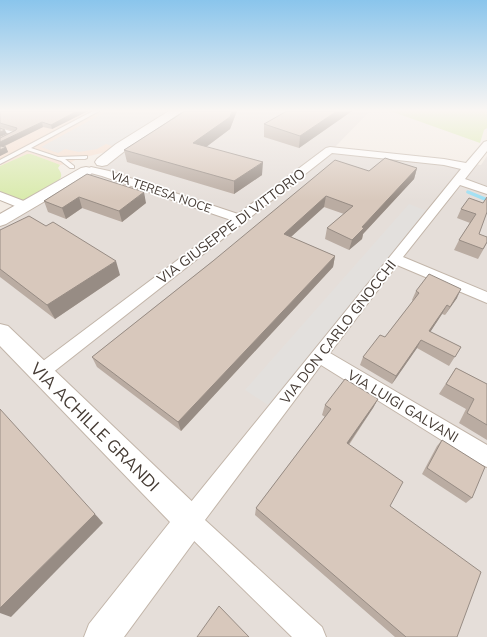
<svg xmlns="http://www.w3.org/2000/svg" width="487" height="637" viewBox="0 0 487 637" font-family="Mulish,sans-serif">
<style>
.commercial{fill:#f6dece}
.industrial{fill:#e5ded9}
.green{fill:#d8eaab}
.parking{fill:#e3e0dd}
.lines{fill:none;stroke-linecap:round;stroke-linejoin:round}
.stream{stroke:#9ddff3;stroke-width:3.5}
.service-casing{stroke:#c2b5a9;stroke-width:2}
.minor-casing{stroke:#c2b5a9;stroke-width:2}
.tertiary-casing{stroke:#c2b5a9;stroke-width:2}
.service{fill:#fff;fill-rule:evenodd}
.minor{fill:#fff;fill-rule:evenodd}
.tertiary{fill:#fff;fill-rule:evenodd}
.wall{fill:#baaca2}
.shaded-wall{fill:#978c84}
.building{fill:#d8c8bc;stroke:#978c84}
.labels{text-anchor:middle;stroke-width:3.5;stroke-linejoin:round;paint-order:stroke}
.far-street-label{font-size:12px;fill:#453b34;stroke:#fff}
.street-label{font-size:14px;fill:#453b34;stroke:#fff}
.near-street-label{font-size:17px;fill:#453b34;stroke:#fff}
</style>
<rect width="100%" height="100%" fill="#f3ece4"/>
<path class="commercial" d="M0 111H176L110 151 77 159 70 163 60 165 31 154H27L0 166Z"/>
<path class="industrial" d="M180 111H370L335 147 481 165 487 156V637H0V223L98 169Z"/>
<g class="green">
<path d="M387 111H487V128L484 130 480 143 393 112Z"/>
<path d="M27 154H31L58 164 60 165 58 168C60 171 62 174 61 177 58 184 28 201 21 200 14 199 6 195 0 192V166Z"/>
</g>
<g class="parking">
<path d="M107 111H169L112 146 106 144 97 149 79 152 65 149 58 153 41 147Z"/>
<path d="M409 204 427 211 268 405 245 390Z"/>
</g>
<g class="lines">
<path class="stream" d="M468 192 487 200"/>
<g class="service-casing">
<g id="service">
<path d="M93 111H99L31 148 58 157 87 156V158L85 159H65L74 166V168H70L61 161 27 150 0 164V160Z"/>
<path d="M0 128 17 133V134L0 142V139L11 134 0 131Z"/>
</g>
</g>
<g class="minor-casing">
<g id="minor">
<path d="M487 141V151L465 179 487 187V194L460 185 403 257 487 292V303L397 265 330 353 487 445V467L480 464 321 365 205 520 322 627 326 637H292L182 529 178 521 182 513 461 169 444 165 332 153 47 377 41 379 35 377 32 372 35 367 231 220 102 176 87 172 86 170 91 167 109 171 238 214 326 148 330 147 444 159 466 163 484 142Z"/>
<path d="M0 192 29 203 31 206 29 209 25 210 0 200Z"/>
</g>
</g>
<g class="tertiary-casing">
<g id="tertiary">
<path d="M169 111H183L126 150 107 165 102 166 97 165 95 162 97 159 116 144Z"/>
<path d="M86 167 91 168 93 171 91 174 6 224 0 226V214L81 168Z"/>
<path d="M0 324 8 326 201 510 205 521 201 532 124 637H84L89 624 170 522 0 346Z"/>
</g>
</g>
<use href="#service" class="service"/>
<use href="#minor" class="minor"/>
<use href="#tertiary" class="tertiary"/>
</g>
<g class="wall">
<path d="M1 111H88L52 129 43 127 3 147H6L8 152 0 156V138L14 131 0 127V112Z"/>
<path d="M185 111H237L230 129 206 147 262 175 234 194 127 162 124 150Z"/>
<path d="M287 111H352L299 148 264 137V124Z"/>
<path d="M417 168 414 179 363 234 362 239 349 250 325 239 327 228 344 214 324 207 291 237 335 256 333 267 181 431 97 367 92 357 213 261 369 171Z"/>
<path d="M87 174 146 203 122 222 82 208 66 219 48 212 44 201Z"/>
<path d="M483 203 479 234 487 243 478 259 454 250 459 240 470 223 457 218 461 209Z"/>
<path d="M0 230 120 275 55 319 0 277Z"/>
<path d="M416 291 457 298 445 315 442 314 430 332 461 347 449 366 417 348 392 384 360 365 363 357 385 337 413 301 412 300Z"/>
<path d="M456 368 487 384V440L459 423 466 409 439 394Z"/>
<path d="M378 399 373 408 349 445 390 506 457 637H395L255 515 256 508 325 417 322 415 325 405Z"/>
<path d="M442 440 472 498 466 503 422 474 437 446Z"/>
</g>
<g class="shaded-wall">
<path d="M77 111H88L52 129 51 125Z"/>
<path d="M232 111H237L230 129 194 156 193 143Z"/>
<path d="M337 111H352L299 148 300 136Z"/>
<path d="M42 122 43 127 0 148V142Z"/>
<path d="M5 130 7 134 0 137V132Z"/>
<path d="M6 147 8 152 0 156V150Z"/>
<path d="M263 162 262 175 234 194V181Z"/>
<path d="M417 168 414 179 363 234 362 239 349 250 352 240 362 227Z"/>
<path d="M144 192 146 203 122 222 119 211Z"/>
<path d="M326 196 324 207 283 244 284 234Z"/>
<path d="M79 197 82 208 66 219 62 208Z"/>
<path d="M335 256 333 267 181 431 178 422Z"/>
<path d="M116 261 120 275 55 319 47 305Z"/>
<path d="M461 289 457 298 445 315 450 307Z"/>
<path d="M447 305 442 314 425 340 429 331Z"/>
<path d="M421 340 417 348 392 384 396 376Z"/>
<path d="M378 399 373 408 343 452 347 443Z"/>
<path d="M95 514 103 523 11 617 0 613V608Z"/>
</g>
<g class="building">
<path d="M1 111H77L51 125 42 122 0 142V138L16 130 17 128 0 123V112Z"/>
<path d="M185 111H232L230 117 193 143 263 162 234 181 124 150Z"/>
<path d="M287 111H337L300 136 264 124Z"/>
<path d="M0 128 5 130 0 132Z"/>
<path d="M0 146 6 147 0 150Z"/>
<path d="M385 158 417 168 362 227 364 228 352 240 327 228 353 206 326 196 284 234 335 256 178 422 92 357 213 261 335 160 369 171Z"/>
<path d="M87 174 144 192 119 211 79 197 62 208 44 201Z"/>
<path d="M487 197V212L479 234 487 237V242L483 249 459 240 476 214 461 209 469 198 483 203Z"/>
<path d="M29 216 46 226 53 222 116 261 47 305 0 269V230Z"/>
<path d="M429 274 461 289 450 307 447 305 429 331 461 347 455 357 421 340 396 376 363 357 380 335 385 337 419 293 416 291Z"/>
<path d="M456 368 487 384V425L467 413 474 399 446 384Z"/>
<path d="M345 379 378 399 347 443 403 482 390 506 481 572 457 637H406L256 508 331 409 325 405Z"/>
<path d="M0 409 95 514 0 608Z"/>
<path d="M442 440 485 467 472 498 427 468Z"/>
<path d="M219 606 249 637H197Z"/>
</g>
<linearGradient id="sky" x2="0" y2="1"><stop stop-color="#8ac5ec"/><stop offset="0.55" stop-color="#faf6f3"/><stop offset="1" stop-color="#faf6f3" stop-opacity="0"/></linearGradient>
<rect width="487" height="201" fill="url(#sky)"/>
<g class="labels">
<g class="far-street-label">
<text transform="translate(161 192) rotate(19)" y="4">VIA TERESA NOCE</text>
</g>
<g class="street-label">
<text transform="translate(231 226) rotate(-37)" y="5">VIA GIUSEPPE DI VITTORIO</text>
<text transform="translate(338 332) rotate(-52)" y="5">VIA DON CARLO GNOCCHI</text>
<text transform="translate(403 406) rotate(31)" y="5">VIA LUIGI GALVANI</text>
</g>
<g class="near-street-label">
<text transform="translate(95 427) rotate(45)" y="6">VIA ACHILLE GRANDI</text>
</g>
</g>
</svg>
